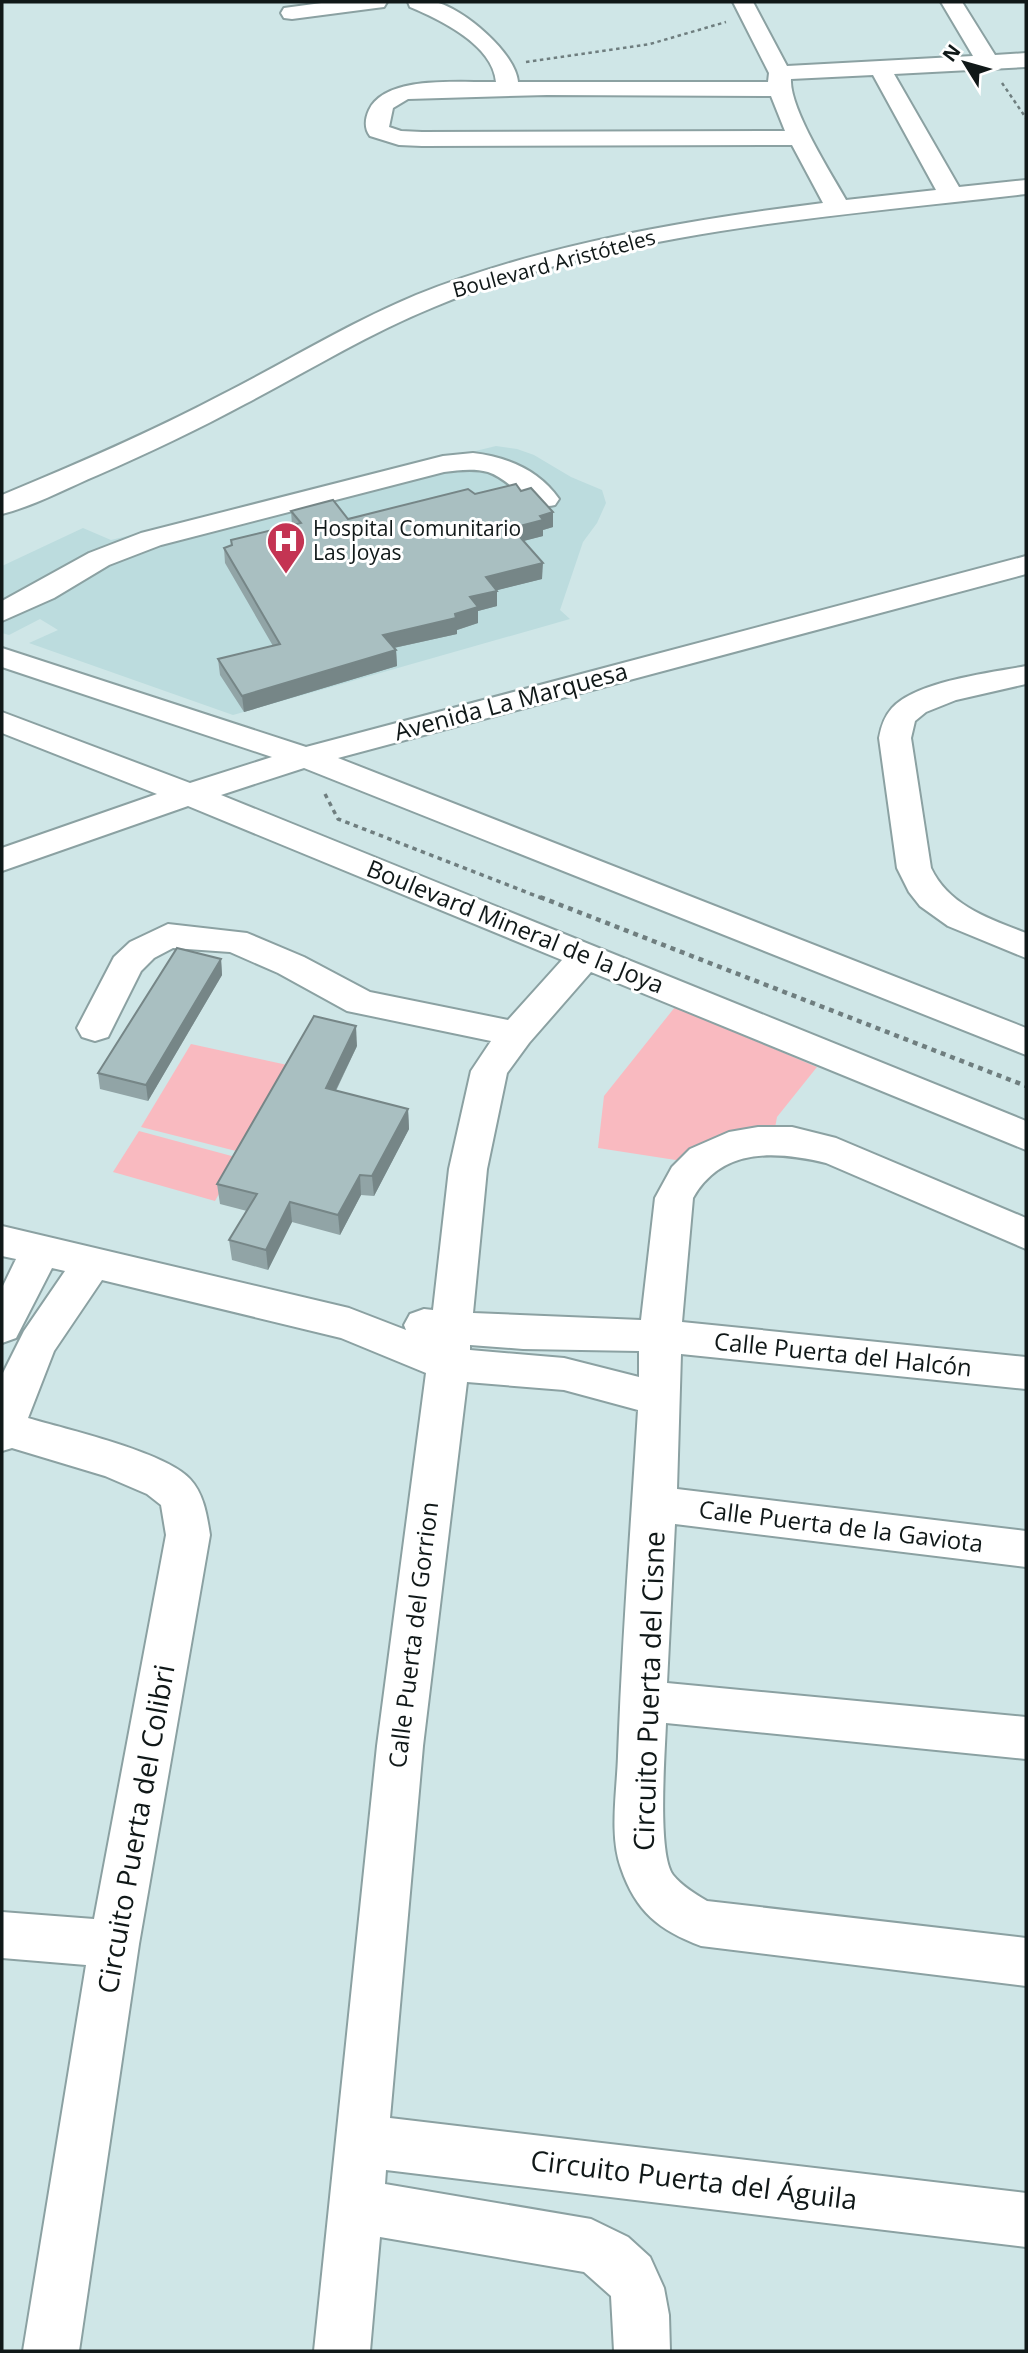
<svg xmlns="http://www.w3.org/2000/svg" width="1028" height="2353" viewBox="0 0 1028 2353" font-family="'Open Sans',sans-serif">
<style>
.built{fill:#bcdcde}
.green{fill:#f9bac0}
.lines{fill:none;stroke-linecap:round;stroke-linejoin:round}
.minor-casing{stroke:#8ba1a2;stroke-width:4}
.path-far2{stroke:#6f7e7f;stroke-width:2.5;stroke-dasharray:3.5 3.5;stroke-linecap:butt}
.path-far1{stroke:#6f7e7f;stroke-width:3.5;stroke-dasharray:4.5 4.5;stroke-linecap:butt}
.path{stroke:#6f7e7f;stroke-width:4.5;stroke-dasharray:5 5;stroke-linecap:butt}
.minor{fill:#fff;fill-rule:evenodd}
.wall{fill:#91a4a6}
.shaded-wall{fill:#768687}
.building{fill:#a9bfc1;stroke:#768687;stroke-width:2}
.labels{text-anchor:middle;stroke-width:6;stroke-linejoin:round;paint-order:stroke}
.far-street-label{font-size:21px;fill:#101818;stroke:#fff}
.far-poi-label{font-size:21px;fill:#101818;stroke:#fff;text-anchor:start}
.street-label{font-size:24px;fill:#101818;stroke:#fff}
.near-street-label{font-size:28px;fill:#101818;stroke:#fff}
</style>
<rect width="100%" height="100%" fill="#cfe6e7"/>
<path class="built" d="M496 446 517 449 534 455 571 477 602 490 606 503 597 523 583 542 560 610 570 619 233 715 29 643 58 630 40 619 9 635 2 633V566L83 528 111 540Z"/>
<g class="green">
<path d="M675 1007 817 1067 777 1117 775 1128C739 1126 705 1133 682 1161L598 1148 604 1096Z"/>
<path d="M191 1044 292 1066 240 1152 141 1127Z"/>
<path d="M139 1131 239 1158 215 1201 113 1172Z"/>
</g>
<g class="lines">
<g class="minor-casing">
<g id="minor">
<path d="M329 2H387L384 7 376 8 292 19 284 18 281 13 284 8Z"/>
<path d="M408 2C416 2 427 0 435 2 463 8 516 53 518 82H768L769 73 733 2H753L787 66 973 56 941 2H962L995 55 1026 53V67L894 74 959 187 1026 180V194C830 217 618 230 434 307 368 334 308 371 245 404 197 430 148 453 98 475 67 488 34 506 2 514V495C77 464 151 432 223 394 288 361 349 323 416 295 544 244 687 220 823 203L792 145 422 146 399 145 370 136C364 128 365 119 369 110 386 74 462 83 496 82 493 45 441 20 410 7ZM873 75 936 190 846 200C831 173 789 108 791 79ZM547 95 771 96 785 131 422 132 401 131 389 127 393 108 408 99Z"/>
<path d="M473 453C507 457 539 470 559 499L555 505C529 512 513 480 488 472 474 468 458 470 444 472L161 545 109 565 54 598 2 621V601L89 553 141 533 443 456Z"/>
<path d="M1026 556V574L338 758 1026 1028V1055L304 768 221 795 1026 1121V1150L591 972 529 1043 507 1073 487 1169 473 1313 641 1320 655 1198 672 1167 690 1149 729 1132 758 1127H792L836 1138 1026 1218V1249L826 1163C776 1151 722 1147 693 1198L682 1322 1026 1357V1389L681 1354 677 1489 1026 1531V1567L675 1524 667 1683 1026 1717V1759L666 1723C665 1753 657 1854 673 1875 682 1886 695 1894 707 1901L1026 1938V1986L701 1946C659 1930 636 1912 621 1868 609 1835 617 1791 618 1756 622 1641 631 1525 638 1410L564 1390 467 1382 423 1746 390 2118 1026 2193V2247L386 2170 385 2184 591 2219 628 2237 650 2257 664 2288 669 2315 670 2351H614L611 2296 584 2272 380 2237 370 2351H314L377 1746 426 1373 341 1338 102 1280 54 1351 28 1418C65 1429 166 1452 190 1479 204 1494 207 1516 210 1535L139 1944 79 2351H23L86 1965 2 1958V1912L94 1919 166 1535 161 1505 147 1494 105 1476 12 1448 2 1451V1375L24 1331 65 1271 52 1268 16 1338 2 1343V1288L16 1259 2 1256V1226L349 1308 406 1330 404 1325 410 1314 424 1309 433 1310 449 1169 471 1071 491 1041 347 1011 278 973 230 952 173 948 154 958 141 971 108 1037 95 1041 82 1037 77 1028 114 957 130 942 168 924 247 933 304 957 370 992 508 1020 562 960 188 806 2 871V848L157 794 2 733V712L190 783 272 757 2 667V648L306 747ZM470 1345 523 1349 639 1351V1377L564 1358 470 1350Z"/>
<path d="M1026 666V684L956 700 926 712 915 721 911 738 931 868C949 906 990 919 1026 933V958L948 926 920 906 909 892 897 868 879 738C881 727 884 717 892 708 917 681 990 673 1026 666Z"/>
</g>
</g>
<g class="path-far2">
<path d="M526 62 650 44 726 22"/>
<path d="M1002 83 1026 118"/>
</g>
<path class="path-far1" d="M325 794 338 819 544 899"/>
<path class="path" d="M540 897 1026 1086"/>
<use href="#minor" class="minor"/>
</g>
<g class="wall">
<path d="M521 491 553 512V527L543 530V536L523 541 542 579 497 590V606L478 611V623L457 630V634L394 648 396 650 397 666 244 712 220 675 218 659 273 646 225 563 224 548 232 546 231 540 292 525 291 511 348 519 475 494Z"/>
<path d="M221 959 222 975 148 1101 100 1089 98 1073Z"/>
<path d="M357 1046 336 1091 408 1109 409 1129 374 1196 361 1195 340 1235 292 1222 268 1270 232 1260 229 1240 247 1211 220 1204 217 1184Z"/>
</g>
<g class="shaded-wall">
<path d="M553 512V527L543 530V536L512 544V528L540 516Z"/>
<path d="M543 563 542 579 486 593V577Z"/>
<path d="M497 591V606L478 611V623L457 630V634L384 650 383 635 470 597Z"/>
<path d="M396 650 397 666 244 712 242 696Z"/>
<path d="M221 959 222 975 148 1101 146 1085Z"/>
<path d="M356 1026 357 1046 327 1108 326 1088Z"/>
<path d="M408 1109 409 1129 374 1196 372 1176Z"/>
<path d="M360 1175 361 1195 340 1235 338 1215Z"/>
<path d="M290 1202 292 1222 268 1270 266 1250Z"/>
</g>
<g class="building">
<path d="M516 484 521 491 531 488 553 512 540 516 543 520 512 528 543 563 486 577 497 591 470 597 478 607 455 614 456 618 383 635 396 650 242 696 218 659 280 644 224 548 232 545 231 540 301 523 291 511 333 500 348 519 468 489 475 494Z"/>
<path d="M177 948 221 959 146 1085 98 1073Z"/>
<path d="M314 1016 356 1026 326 1088 408 1109 372 1176 360 1175 338 1215 290 1202 266 1250 229 1240 257 1194 217 1184Z"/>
</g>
<defs>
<g id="hospital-pin" transform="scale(2.0125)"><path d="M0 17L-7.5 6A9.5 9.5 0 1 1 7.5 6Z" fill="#c43453" stroke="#fff"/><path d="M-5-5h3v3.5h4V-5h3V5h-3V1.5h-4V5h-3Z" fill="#fff"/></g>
</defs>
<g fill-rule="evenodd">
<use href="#hospital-pin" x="286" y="541"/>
</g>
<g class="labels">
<g class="far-street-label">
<text transform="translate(554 264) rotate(-15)" y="7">Boulevard Aristóteles</text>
</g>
<g class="far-poi-label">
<text x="313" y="536">Hospital Comunitario<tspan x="313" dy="24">Las Joyas</tspan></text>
</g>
<g class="street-label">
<text transform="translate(511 702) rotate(-15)" y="8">Avenida La Marquesa</text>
<text transform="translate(515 927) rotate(22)" y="8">Boulevard Mineral de la Joya</text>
<text transform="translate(843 1355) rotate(6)" y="8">Calle Puerta del Halcón</text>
<text transform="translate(841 1527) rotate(7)" y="8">Calle Puerta de la Gaviota</text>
<text transform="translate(414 1635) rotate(-83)" y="8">Calle Puerta del Gorrion</text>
</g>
<g class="near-street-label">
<text transform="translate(649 1691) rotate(-88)" y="10">Circuito Puerta del Cisne</text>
<text transform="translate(136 1829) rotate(-80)" y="10">Circuito Puerta del Colibri</text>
<text transform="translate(694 2180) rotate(7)" y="10">Circuito Puerta del Águila</text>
</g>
</g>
<rect width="1028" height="2353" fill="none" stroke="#101818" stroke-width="7"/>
<g transform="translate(965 63) rotate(307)" stroke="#ffffff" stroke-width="5" paint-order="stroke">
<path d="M0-5L12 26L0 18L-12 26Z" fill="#101818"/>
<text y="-10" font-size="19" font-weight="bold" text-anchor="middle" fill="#101818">N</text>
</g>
</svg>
